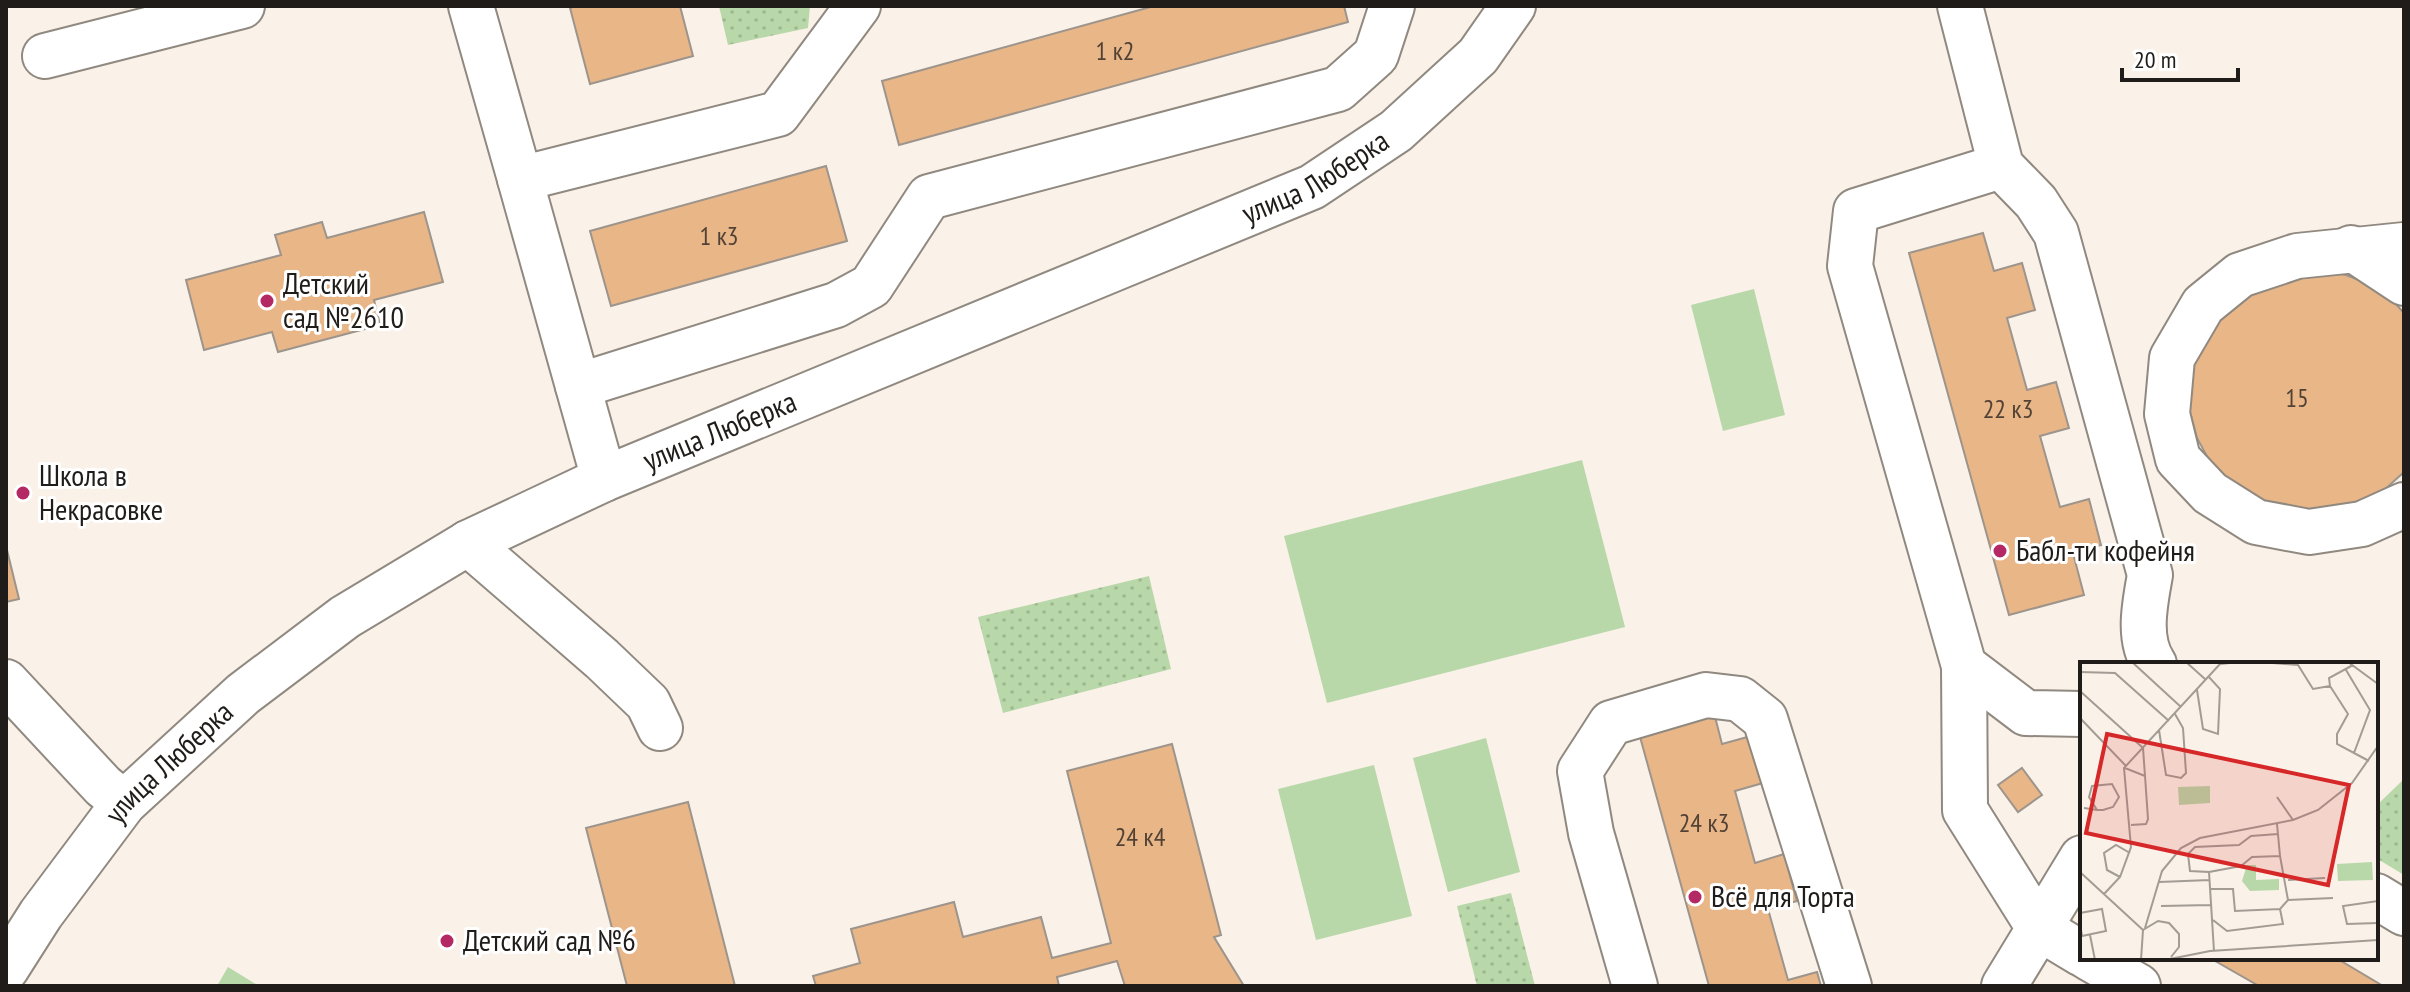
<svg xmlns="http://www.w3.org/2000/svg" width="2410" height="992" viewBox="0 0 2410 992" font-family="'PT Sans Narrow',sans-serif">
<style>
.green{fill:#b8d8a9}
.park{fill:url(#park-dots)}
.building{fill:#e9b688;stroke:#9d948c;stroke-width:2}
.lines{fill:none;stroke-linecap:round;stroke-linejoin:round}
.minor-casing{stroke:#908980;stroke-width:48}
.minor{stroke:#fff;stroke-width:44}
.poi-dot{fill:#b42964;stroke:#fff;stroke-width:3}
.labels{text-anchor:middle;stroke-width:6;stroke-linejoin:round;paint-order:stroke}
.number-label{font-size:26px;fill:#524235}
.street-label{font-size:30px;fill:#1f1c19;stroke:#fff}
.poi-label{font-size:30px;fill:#1f1c19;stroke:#fff;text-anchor:start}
.inset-road{fill:none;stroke:#a29c95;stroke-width:2}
.view{fill:#d62828;fill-opacity:0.15;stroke:#d62828;stroke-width:4}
.inset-edge{fill:none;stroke:#1f1c19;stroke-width:4}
</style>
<defs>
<pattern id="park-dots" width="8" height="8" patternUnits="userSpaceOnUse" patternTransform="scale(2)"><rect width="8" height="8" fill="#b8d8a9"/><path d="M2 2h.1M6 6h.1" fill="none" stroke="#9eb991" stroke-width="1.8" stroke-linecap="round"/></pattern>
</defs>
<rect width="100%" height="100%" fill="#faf1e8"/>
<g class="green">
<path d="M1754 289 1785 415 1723 431 1691 305Z"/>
<path d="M1582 460 1625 627 1327 703 1284 536Z"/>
<path d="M1486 738 1520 872 1448 892 1413 758Z"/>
<path d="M1374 765 1412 916 1316 940 1278 789Z"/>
<path d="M228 967 259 986H217Z"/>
</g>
<g class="park">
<path d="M719 6H810L808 28 728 45Z"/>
<path d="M1149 576 1171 669 1003 713 978 617Z"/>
<path d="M2404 779V875L2376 858V806Z"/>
<path d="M1511 893 1535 986H1477L1457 906Z"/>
</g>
<g class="building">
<path d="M576 6H680L693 56 590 84 570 8Z"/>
<path d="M1154 6H1344L1348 22 899 145 882 81Z"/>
<path d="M826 166 847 241 611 306 590 231Z"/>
<path d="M424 212 443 282 374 300 380 325 278 352 272 332 204 350 186 280 281 255 275 235 322 222 327 238Z"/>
<path d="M1983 233 1994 271 2022 263 2035 310 2007 318 2027 390 2056 382 2069 428 2040 436 2060 507 2089 499 2101 545 2073 553 2084 595 2009 615 1909 253Z"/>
<path d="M2319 270 2346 275 2372 285 2394 302 2404 313V472L2381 493 2330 513 2276 510 2228 483 2210 462 2197 438 2190 412 2188 384 2193 357 2204 332 2241 291Z"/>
<path d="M6 546 19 599 6 602Z"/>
<path d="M1712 705 1722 744 1751 736 1763 783 1735 791 1755 863 1784 854 1797 901 1768 909 1788 980 1817 972 1821 986H1709L1637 726Z"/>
<path d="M1172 744 1221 935 1214 937 1244 986H1125L1117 961 1057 977 1059 986H816L813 976 860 963 851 929 954 902 963 937 1041 917 1052 958 1111 943 1067 771Z"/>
<path d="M2022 768 2042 795 2018 812 1998 785Z"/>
<path d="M688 802 735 986H627L586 828Z"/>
<path d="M2210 958H2336L2383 986H2259Z"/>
</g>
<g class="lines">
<g class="minor-casing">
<g id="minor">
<path d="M471 6 520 179 778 114 858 6"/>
<path d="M1960 6 2001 166 2036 202 2056 233 2150 575C2145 603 2137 639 2154 664"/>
<path d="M45 56 242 6"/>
<path d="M2001 166 1856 211 1850 266 1964 666 2026 713 2082 714"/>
<path d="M520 179 604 479"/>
<path d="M2404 245 2297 256 2240 275 2203 305 2172 358 2167 414 2178 459 2210 493 2256 522 2309 532 2362 524 2404 505"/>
<path d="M2351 248 2404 283"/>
<path d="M578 386 836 305 871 286 929 197 1338 89 1376 55 1392 6"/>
<path d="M468 543 602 659 648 703 660 728"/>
<path d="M1964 666 1965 810 2039 928 2082 954"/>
<path d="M6 682 103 786 124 803"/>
<path d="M2376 896 2404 913"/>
<path d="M2089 958 2138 986"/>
<path id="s1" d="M6 969 41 914 124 803 243 694 345 617 468 543 604 479 1312 187 1396 131 1478 56 1513 6"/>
<path d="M1635 986 1591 833 1580 771 1611 723 1706 695 1740 699 1765 719 1849 986"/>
<path d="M2004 986 2082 858"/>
</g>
</g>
<use href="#minor" class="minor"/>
</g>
<g class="poi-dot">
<circle cx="267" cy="301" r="8"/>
<circle cx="23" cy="493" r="8"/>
<circle cx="2000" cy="551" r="8"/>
<circle cx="1695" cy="897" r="8"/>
<circle cx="447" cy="941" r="8"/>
</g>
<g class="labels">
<g class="number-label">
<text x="1115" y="60">1 к2</text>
<text x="719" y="245">1 к3</text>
<text x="2297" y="407">15</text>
<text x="2008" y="418">22 к3</text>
<text x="1704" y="832">24 к3</text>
<text x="1140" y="846">24 к4</text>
</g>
<g class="street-label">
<text dy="10" stroke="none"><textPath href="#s1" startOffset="1560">улица Люберка</textPath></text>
<text dy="10" stroke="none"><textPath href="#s1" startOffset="912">улица Люберка</textPath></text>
<text dy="10" stroke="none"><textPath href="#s1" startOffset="264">улица Люберка</textPath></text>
</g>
<g class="poi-label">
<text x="283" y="294">Детский<tspan x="283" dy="34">сад №2610</tspan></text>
<text x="39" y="486">Школа в<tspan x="39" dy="34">Некрасовке</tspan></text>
<text x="2016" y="561">Бабл-ти кофейня</text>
<text x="1711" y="907">Всё для Торта</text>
<text x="463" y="951">Детский сад №6</text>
</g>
</g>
<g transform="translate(2080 662)">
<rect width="298" height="298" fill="#faf1e8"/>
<path d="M130 124V141L99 143 98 125ZM292 200 293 218 258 219 257 202Z" fill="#b8d8a9"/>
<path d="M167 203H176V218L199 217V228L170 229 162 219Z" fill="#b8d8a9"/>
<path class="inset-road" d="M52 0 101 45M106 0 125 17M180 0 218 3 233 27 250 24 249 16 273 3M268 0 298 22M266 8 290 48 274 91M0 10 35 11 89 59M250 24 268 52 257 72V82L289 99M117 28 123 67 138 72 140 27 128 14M0 29 63 86 65 114M0 56 46 104M79 68 86 113 101 116 106 111 103 66 95 52M45 106 65 114 68 157 66 162 51 163M197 135 213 158M4 146 17 148H23L33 145 39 135 32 122 12 124 9 135 17 148M197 162 200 194M0 210 63 268M129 210 161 204 172 195 200 194 208 238M40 215 27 208 24 191 36 183 50 191M208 218 245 216M79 220 130 218M130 227H153L155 249 200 247 203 262 147 269 133 258M24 232 40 215 51 185 44 106 140 2 160 0M298 239 263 244 267 262 298 261M81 244 131 243M200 247 208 238 253 236M0 251 22 247 26 269 2 274 0 262M65 266 82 209 101 186 120 176 213 158 238 148 272 121 298 84M10 273 15 298M134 289 129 210 110 209 108 192 115 185 159 183 171 174 198 172M61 298 63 268 78 259 89 261 99 272V285L91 295M85 298 130 289 298 278"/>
<path class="view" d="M27 72 269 123 248 223 6 171Z"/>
<rect width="298" height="298" class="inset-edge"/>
</g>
<rect width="2410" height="992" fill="none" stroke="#1f1c19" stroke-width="16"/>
<path d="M2122 68v12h116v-12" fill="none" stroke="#1f1c19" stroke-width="4"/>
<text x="2134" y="68" font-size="24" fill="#1f1c19" stroke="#ffffff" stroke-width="6" paint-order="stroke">20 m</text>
</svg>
